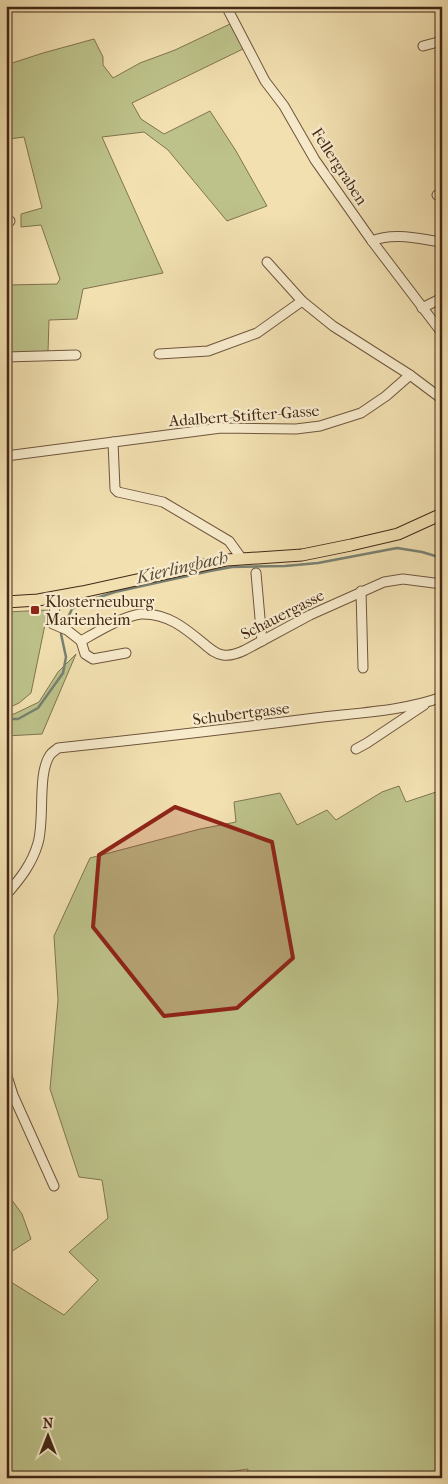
<svg xmlns="http://www.w3.org/2000/svg" width="448" height="1484" viewBox="0 0 448 1484" font-family="'IM FELL French Canon',serif">
<style>
.green{fill:#bdc28a;stroke:#807450}
.lines{fill:none;stroke-linecap:round;stroke-linejoin:round}
.stream{stroke:#788172;stroke-width:2.5}
.minor-casing{stroke:#6f553d;stroke-width:11}
.major-casing{stroke:#432716;stroke-width:13}
.minor{stroke:#f7ebcc;stroke-width:9}
.major{stroke:#f2e0b1;stroke-width:11}
.marked{fill:#8f2418;fill-opacity:0.2;stroke:#8f2418;stroke-width:4;stroke-linejoin:round}
.poi-dot{fill:#8f2418;stroke:#f7ebcc;stroke-width:2}
.labels{text-anchor:middle;stroke-width:4.5;stroke-linejoin:round;paint-order:stroke}
.street-label{font-size:16px;fill:#432716;stroke:#f7ebcc}
.poi-label{font-size:16px;fill:#432716;stroke:#f7ebcc;text-anchor:start}
.water-label{font-size:18px;font-style:italic;fill:#594c3c;stroke:#f7ebcc}
</style>
<rect width="100%" height="100%" fill="#f2e0b1"/>
<filter id="stains"><feTurbulence type="fractalNoise" baseFrequency=".004" numOctaves="4"/><feColorMatrix values="0 0 0 0 .2 0 0 0 0 .09 0 0 0 0 .02 0 0 0 .5 -.17"/></filter>
<radialGradient id="worn" r=".72"><stop offset=".6" stop-color="#630" stop-opacity="0"/><stop offset="1" stop-color="#630" stop-opacity=".3"/></radialGradient>
<g class="green">
<path d="M230 24 245 48 132 103 141 119 164 134 210 111 236 151 267 206 227 221 168 150 144 132 102 137 163 273 83 289 77 319 49 320 48 352 8 353 6 285 57 284 60 279 41 225 21 227V214L42 208 24 137 9 139 6 142V65L43 53 94 39 103 57V65L113 78 140 63 175 50Z"/>
<path d="M48 610 31 693 19 703 6 709V612Z"/>
<path d="M76 654 42 734 6 736V714H14L39 702 58 672Z"/>
<path d="M399 786 406 802 442 790V1478H217L238 1473 247 1475 248 1469 188 1478H6V1279L64 1315 98 1280 69 1252 108 1218 102 1180 79 1177 50 1089 58 1000 54 936 90 858 200 829 236 822 234 802 280 793 297 825 327 810 336 820 382 792Z"/>
<path d="M6 1192 22 1214 31 1239 6 1255Z"/>
</g>
<g class="lines">
<g class="stream">
<path d="M64 626 72 609 84 602 115 592 210 571 232 567 285 566 318 563 397 548 422 552 442 558"/>
<path d="M6 719H18L38 708 63 673 66 657 61 634 62 631"/>
</g>
<g class="minor-casing">
<g id="minor">
<path d="M226 6 265 81 284 106 315 160 372 241 442 333"/>
<path d="M423 46 442 41"/>
<path d="M437 195 442 196"/>
<path d="M6 221H10"/>
<path d="M372 241C394 232 419 239 442 242"/>
<path d="M267 262 302 301 333 326 410 375 442 399"/>
<path d="M422 308 442 298"/>
<path d="M159 354 208 351 257 333 302 301"/>
<path d="M6 357 76 355"/>
<path d="M113 442 115 489 118 492 163 502 229 541 242 559"/>
<path d="M6 456 221 428 296 429 320 426 361 413 386 396 410 375"/>
<path d="M256 573 262 641"/>
<path d="M361 591 363 668"/>
<path d="M53 597 55 607 53 624 67 630 81 641C97 632 123 616 141 614 167 613 185 628 203 643 209 648 215 654 223 655 230 656 239 653 245 650L310 615 384 582 403 579 442 584"/>
<path d="M81 641 85 654 93 659 126 653"/>
<path d="M356 749 367 743 424 705"/>
<path d="M6 895C20 879 32 864 38 843 45 819 37 774 50 755 52 752 56 750 58 748 144 739 229 729 315 718 354 713 405 711 442 697"/>
<path d="M6 1073 13 1095 54 1186"/>
</g>
</g>
<g class="major-casing">
<path id="major" d="M6 602 38 600 82 592 227 560 302 555 351 545 398 534 442 514"/>
</g>
<use href="#minor" class="minor"/>
<use href="#major" class="major"/>
</g>
<path class="marked" d="M175 807 272 842 293 958 237 1008 164 1016 93 927 99 855Z"/>
<rect class="poi-dot" x="30" y="605" width="10" height="10" rx="2.5"/>
<g class="labels">
<g class="street-label">
<text transform="translate(340 166) rotate(57)" y="6">Fellergraben</text>
<text transform="translate(244 415) rotate(-4)" y="6">Adalbert-Stifter-Gasse</text>
<text transform="translate(282 614) rotate(-27)" y="6">Schauergasse</text>
<text transform="translate(241 713) rotate(-7)" y="6">Schubertgasse</text>
</g>
<g class="poi-label">
<text x="45" y="607">Klosterneuburg<tspan x="45" dy="18">Marienheim</tspan></text>
</g>
<g class="water-label">
<text transform="translate(182 567) rotate(-13)" y="6">Kierlingbach</text>
</g>
</g>
<rect width="448" height="1484" fill="none" stroke="#f2e0b1" stroke-width="25"/>
<rect x="8" y="8" width="433" height="1469" fill="none" stroke="#432716" stroke-width="2.5"/>
<rect x="12" y="12" width="423" height="1459" fill="none" stroke="#432716"/>
<g transform="translate(48 1436)" stroke="#f7ebcc" stroke-width="4" paint-order="stroke">
<path d="M0-4L9 19L0 12L-9 19Z" fill="#432716"/>
<text y="-8" font-size="14" font-weight="bold" text-anchor="middle" fill="#432716">N</text>
</g>
<rect width="100%" height="100%" filter="url(#stains)"/>
<rect width="100%" height="100%" fill="url(#worn)"/>
</svg>
